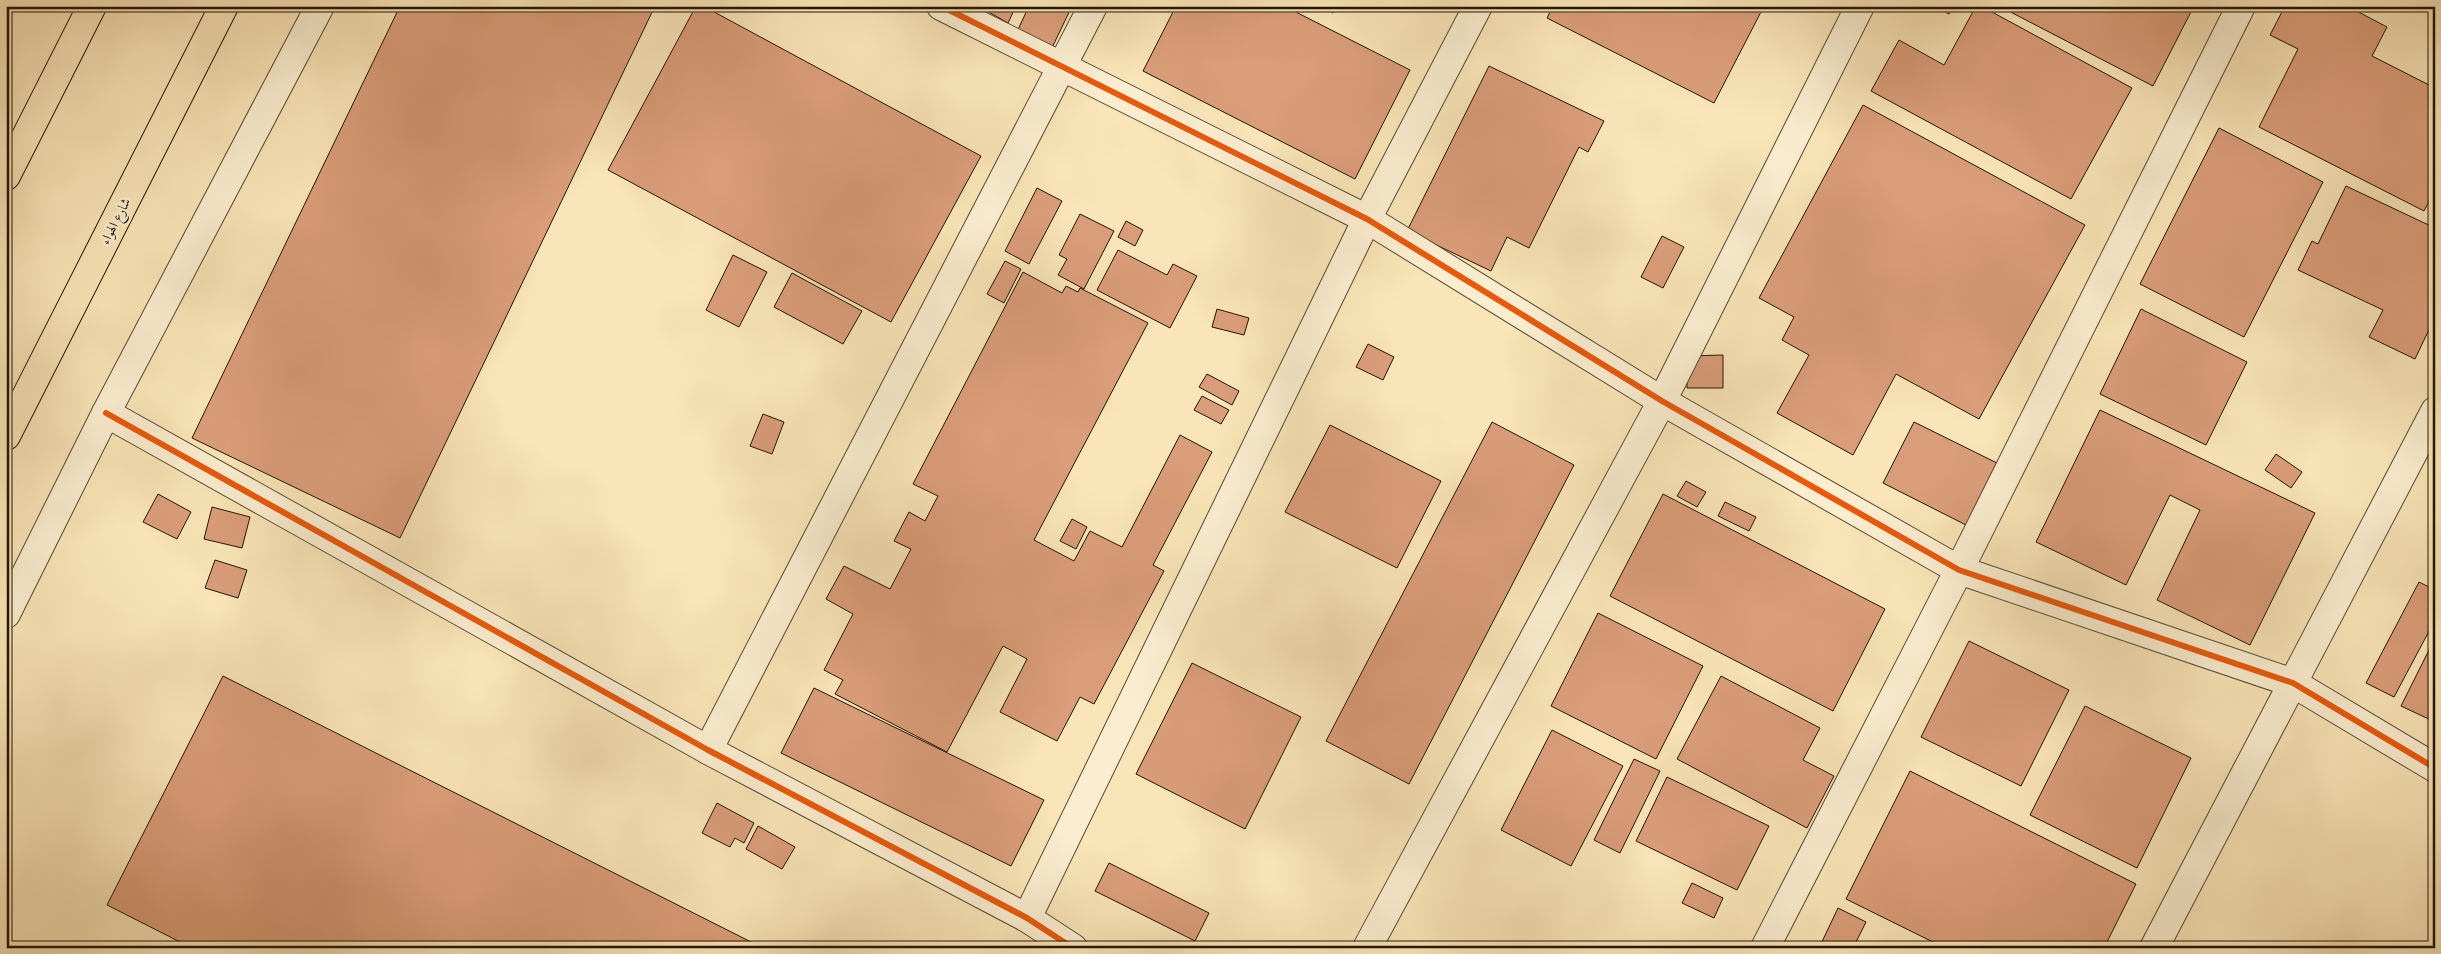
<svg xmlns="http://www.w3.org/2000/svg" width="2441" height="954" viewBox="0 0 2441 954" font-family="'IM FELL Great Primer',Amiri,serif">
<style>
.building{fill:#da9d79;stroke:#221504}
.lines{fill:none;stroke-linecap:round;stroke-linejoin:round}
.street-casing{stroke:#584931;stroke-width:30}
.highway-casing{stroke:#221504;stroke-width:30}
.street{stroke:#fbeed0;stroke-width:28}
.highway{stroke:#f9e5b7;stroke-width:28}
.cycleway-casing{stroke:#fbeed0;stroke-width:9}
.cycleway{stroke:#e8590c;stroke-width:6}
.labels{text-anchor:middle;stroke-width:5;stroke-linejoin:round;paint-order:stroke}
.street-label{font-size:14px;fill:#221504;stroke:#fbeed0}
</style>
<rect width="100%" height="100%" fill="#f9e5b7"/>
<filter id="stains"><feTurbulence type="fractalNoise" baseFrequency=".004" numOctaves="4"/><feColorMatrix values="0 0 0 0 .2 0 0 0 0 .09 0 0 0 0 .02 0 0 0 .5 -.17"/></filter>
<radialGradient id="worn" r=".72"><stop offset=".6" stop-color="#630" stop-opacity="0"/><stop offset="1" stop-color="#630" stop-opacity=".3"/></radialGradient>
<g class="building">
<path d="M400 6H655L400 538 192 438Z"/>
<path d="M696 6H703L981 156 891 322 608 170Z"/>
<path d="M978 6H1016L1008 23Z"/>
<path d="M1029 6H1072L1050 52 1015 36Z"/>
<path d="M1176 6H1284L1410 70 1355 179 1143 71Z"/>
<path d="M1320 6H1336L1333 13Z"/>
<path d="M1553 6H1764L1714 103 1547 18Z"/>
<path d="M1934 6H1954L1949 14Z"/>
<path d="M1976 6H1981L2132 88 2071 199 1871 91 1899 40 1944 65Z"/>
<path d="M1999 6H2194L2153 86Z"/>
<path d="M2285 6H2347L2387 27 2372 56 2435 88V190L2424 211 2259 127 2298 49 2270 35Z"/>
<path d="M1489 66 1604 121 1588 152 1579 147 1529 248 1507 237 1491 271 1407 231Z"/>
<path d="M1863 105 2085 225 1979 419 1896 374 1853 455 1777 413 1809 355 1782 340 1794 317 1759 298Z"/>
<path d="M2219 128 2323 182 2244 337 2140 284Z"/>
<path d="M2346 186 2435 228V288L2432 293 2435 295V317L2415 359 2369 337 2383 310 2298 270 2312 241 2318 244Z"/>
<path d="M1037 188 1062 201 1029 264 1005 251Z"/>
<path d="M1080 214 1114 231 1084 289 1058 275 1067 259 1059 255Z"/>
<path d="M1126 221 1143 230 1135 246 1118 237Z"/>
<path d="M1662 236 1684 247 1663 288 1641 277Z"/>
<path d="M1118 250 1167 275 1173 264 1197 276 1170 328 1097 290Z"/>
<path d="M733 255 767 272 739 327 706 310Z"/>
<path d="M1005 261 1021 269 1004 303 987 294Z"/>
<path d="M1023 272 1062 293 1066 286 1078 292 1080 288 1148 323 1034 540 1074 561 1090 531 1122 547 1180 435 1212 452 1153 565 1164 571 1094 704 1080 697 1057 741 1000 712 1027 659 1003 646 947 752 835 694 843 680 824 670 853 614 826 599 844 566 890 589 911 549 894 541 909 512 925 521 938 496 913 484Z"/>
<path d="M792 273 862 311 843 344 774 307Z"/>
<path d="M1217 309 1249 318 1244 335 1212 327Z"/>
<path d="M2141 309 2247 362 2206 445 2100 394Z"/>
<path d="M1368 344 1394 357 1383 380 1356 367Z"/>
<path d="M1723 355V388H1687V356Z"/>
<path d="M1207 374 1239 391 1232 405 1199 387Z"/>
<path d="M1202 396 1229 410 1221 424 1194 410Z"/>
<path d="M2100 410 2315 513 2250 645 2157 600 2200 510 2170 495 2126 585 2036 542Z"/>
<path d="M763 414 784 422 772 454 750 446Z"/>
<path d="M1492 422 1574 465 1409 784 1326 741Z"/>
<path d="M1914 422 1999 464 1968 526 1883 483Z"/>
<path d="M1330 425 1441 481 1397 568 1285 512Z"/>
<path d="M2276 454 2302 472 2291 488 2265 470Z"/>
<path d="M1686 481 1706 492 1697 507 1677 496Z"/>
<path d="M158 494 191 512 177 539 143 522Z"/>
<path d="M1663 494 1885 609 1833 711 1610 596Z"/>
<path d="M1725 502 1756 517 1749 531 1718 516Z"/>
<path d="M212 507 250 517 242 548 204 539Z"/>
<path d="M1072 519 1087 527 1076 549 1060 541Z"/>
<path d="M215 560 247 570 238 598 205 588Z"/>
<path d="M2419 582 2435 590V620L2394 697 2366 683Z"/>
<path d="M1598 613 1703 666 1656 759 1551 706Z"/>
<path d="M2435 638V722L2401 706Z"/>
<path d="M1969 641 2069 690 2021 786 1921 737Z"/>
<path d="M1192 663 1301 717 1245 829 1136 774Z"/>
<path d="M223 676 763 948H192L107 905Z"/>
<path d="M1721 676 1820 728 1803 760 1834 776 1807 828 1677 759Z"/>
<path d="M814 688 1044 800 1011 866 781 753Z"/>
<path d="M2085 706 2191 758 2137 868 2030 815Z"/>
<path d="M1552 730 1623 766 1571 866 1501 830Z"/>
<path d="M1634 759 1660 771 1620 853 1594 840Z"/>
<path d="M1910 771 2136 884 2104 948H1945L1846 899Z"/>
<path d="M1667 777 1769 826 1737 890 1636 841Z"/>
<path d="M717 803 754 823 744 843 735 838 730 847 702 833Z"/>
<path d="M758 826 795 847 782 869 746 849Z"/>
<path d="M1109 863 1209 913 1195 941 1095 891Z"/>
<path d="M1692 883 1723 898 1714 918 1682 903Z"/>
<path d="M1838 908 1866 922 1853 948H1819Z"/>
</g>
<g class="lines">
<g class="street-casing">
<g id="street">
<path d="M941 6 1367 219 1662 401 1959 570 2293 683 2435 768"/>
<path d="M106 413 708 750 1027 918 1073 948"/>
<path d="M6 614 106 413 320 6"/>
<path d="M708 750 1093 6"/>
<path d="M1027 918 1367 219 1478 6"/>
<path d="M1367 948 1662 401 1860 6"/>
<path d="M1765 948 1959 570 2241 6"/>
<path d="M2154 948 2435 411"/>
</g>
</g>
<g class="highway-casing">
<g id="highway">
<path d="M6 176 92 6"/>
<path d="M6 436 224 6"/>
</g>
</g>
<use href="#street" class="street"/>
<use href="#highway" class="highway"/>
<g class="cycleway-casing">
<g id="cycleway">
<path d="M941 6 1367 219 1662 401 1959 570 2293 683 2435 768"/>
<path d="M106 413 708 750 1027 918 1073 948"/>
</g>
</g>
<use href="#cycleway" class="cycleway"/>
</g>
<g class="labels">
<g class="street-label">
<text transform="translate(115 221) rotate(-63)" y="5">شارع الهواء</text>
</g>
</g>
<rect width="2441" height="954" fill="none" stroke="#f9e5b7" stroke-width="25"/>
<rect x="8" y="8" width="2426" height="939" fill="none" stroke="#221504" stroke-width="2.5"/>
<rect x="12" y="12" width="2416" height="929" fill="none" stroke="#221504"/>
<rect width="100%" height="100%" filter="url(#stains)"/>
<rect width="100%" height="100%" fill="url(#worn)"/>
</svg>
